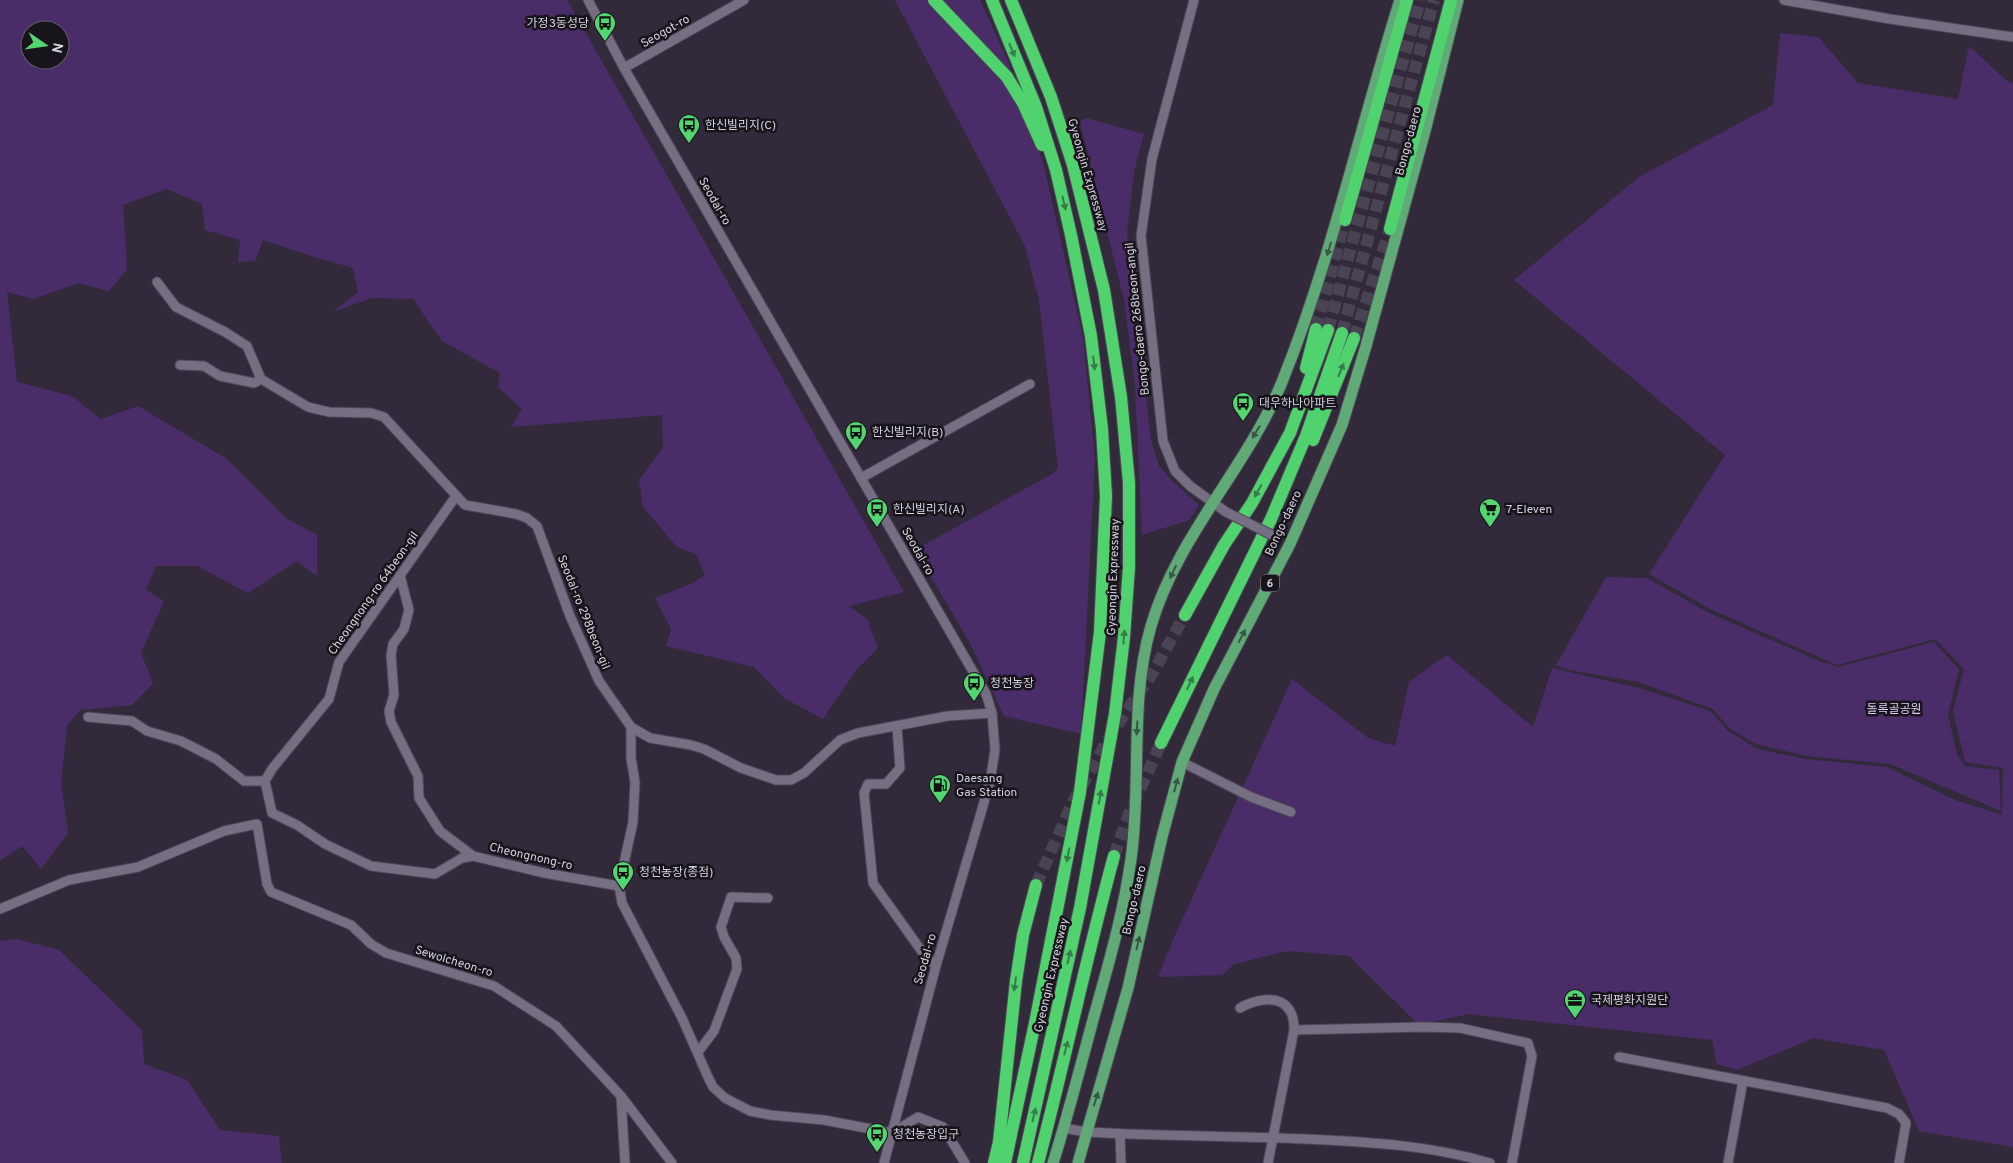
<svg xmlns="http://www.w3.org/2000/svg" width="2013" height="1163" viewBox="0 0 2013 1163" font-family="Overpass,'Noto Sans KR',sans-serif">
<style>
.green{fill:#4a2d68;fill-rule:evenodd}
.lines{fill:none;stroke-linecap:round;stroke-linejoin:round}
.highway-tunnel{stroke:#4a4353;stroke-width:12;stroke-dasharray:12 6;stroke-linecap:butt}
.minor-casing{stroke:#4e4756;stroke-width:11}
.major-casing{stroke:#4e4756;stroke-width:13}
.highway-casing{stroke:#4e4756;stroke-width:14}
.minor{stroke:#766e82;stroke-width:9}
.major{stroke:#5faa77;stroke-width:11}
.highway{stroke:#50d26f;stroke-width:12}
.minor-bridge-casing{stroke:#4e4756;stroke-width:11;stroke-linecap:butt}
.minor-bridge{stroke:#766e82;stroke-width:9}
.oneway{fill:#377c4a}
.oneway2{fill:#385845}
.labels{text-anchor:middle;stroke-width:5;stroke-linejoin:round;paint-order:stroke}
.shield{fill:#18141c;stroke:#9c98a2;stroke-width:1}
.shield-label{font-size:11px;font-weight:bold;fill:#d5d1dc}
.poi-label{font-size:12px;fill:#d5d1dc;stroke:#18141c;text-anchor:start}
.street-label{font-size:12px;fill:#d5d1dc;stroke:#18141c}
.park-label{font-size:12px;fill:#dbcbf1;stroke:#18141c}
</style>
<rect width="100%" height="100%" fill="#322a3b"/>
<g class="green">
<path d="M0 0H567L904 592 849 606 867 619 878 648 856 670 823 719 784 698 754 667 666 646 671 629 655 598 691 584 705 575 696 554 677 547 643 507 639 480 663 447 662 415 511 427 522 409 498 387 500 373 442 341 413 299 372 298 333 312 358 292 353 268 308 255 263 240 255 261 238 262 240 240 205 230 202 204 166 189 123 205 127 269 109 291 78 283 34 299 7 292 17 382 72 396 101 419 138 406 227 459 286 518 317 535V576L297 561 248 593 197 566H156L146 590 164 601 141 653 153 683 132 705 80 710 67 726 61 782 68 833 41 869 22 846 0 861ZM30 30H60V60H30Z"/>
<path d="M895 0H980L1010 66 1044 166 1083 338 1095 459 1081 734 1004 716 970 643 915 550 1052 474 1058 468 1039 300 1025 246Z"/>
<path d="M1780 33 1818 37 1858 83 1958 99 1969 46 2008 82 2013 83V1147L1919 1131 1884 1050 1813 1038 1737 1070 1717 1064 1712 1040 1468 1014 1419 1025 1349 956 1288 951 1234 964 1222 975 1158 977 1172 942 1292 679 1368 738 1395 746 1409 682 1447 655 1533 727 1552 668 1639 688 1710 711 1727 730 1757 749 1806 759 1887 767 1955 800 2002 815 2003 768 1965 762 1953 711 1964 669 1935 639 1837 665 1710 609 1649 574 1725 455 1514 280 1639 177 1773 105Z"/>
<path d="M1086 118 1144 134 1134 172 1127 233 1151 440 1159 466 1172 481 1199 505 1189 520 1142 535 1135 385 1124 300 1080 121Z"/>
<path d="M1606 577 1647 578 1707 612 1819 661 1838 667 1934 642 1959 669 1948 715 1957 754 1965 766 1999 770 2001 811 1890 764 1806 756 1756 744 1729 728 1713 709 1638 682 1569 670 1556 665Z"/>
<path d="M16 939 59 950 142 1030 144 1064 187 1080 220 1130 279 1136 282 1163H0V941Z"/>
</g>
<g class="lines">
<g class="highway-tunnel">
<path d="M1316 329 1345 220"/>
<path d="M1328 330 1420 0"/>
<path d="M1342 333 1434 0"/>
<path d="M1354 338 1390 229"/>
<path d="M1114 856 1129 814 1161 743"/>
<path d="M1036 885 1073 802 1111 734 1152 674 1185 615"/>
</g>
<g class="minor-casing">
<g id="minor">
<path d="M588 0 624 68 986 694 992 713 995 750 990 782 936 966 884 1163"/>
<path d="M1194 0 1152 159 1141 236 1163 441 1175 471 1190 486 1226 512"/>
<path d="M1784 0 1890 19 2013 37"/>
<path d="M624 68 744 0"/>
<path d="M157 282 176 307 225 332 247 346 261 379 308 407 329 412 371 413 384 417 465 505 516 514 527 518 537 526 570 616 599 681 631 727 650 738 691 745 704 749 741 768 776 780H791L804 773 840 740 858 733 948 716 992 713"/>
<path d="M180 365 204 366 220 376 254 383 261 379"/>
<path d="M861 478 1030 384"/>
<path d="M400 575 409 610 404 629 393 644 391 655 394 695 389 711 391 722 418 776 419 798 440 831 473 856"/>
<path d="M88 717 132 721 147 731 181 741 216 759 244 781H265L272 813 297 825 325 844 371 866 435 874 462 858 473 856 544 873 619 886 622 903 682 1018 708 1077 713 1087 725 1098 750 1111 770 1115 824 1120 892 1133 918 1117 943 1127 965 1163"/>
<path d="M897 727 900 768 886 784H868L864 793 873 883 923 953 936 966"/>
<path d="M1182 762 1251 797 1291 812"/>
<path d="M265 781 272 769 329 699 339 662 456 496"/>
<path d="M619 886 633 822 635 782 631 758V727"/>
<path d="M0 909 69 880 138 867 224 831 257 824 267 884 271 892 351 925 371 944 386 953 494 986 556 1026 621 1096 672 1163"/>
<path d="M1240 1008C1254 1000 1280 993 1290 1011 1294 1017 1294 1024 1294 1030L1268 1163"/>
<path d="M1294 1030 1422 1027 1460 1028 1528 1043 1532 1056 1512 1163"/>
<path d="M698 1052 714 1031 737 969 736 958 724 937 721 927 731 897 768 898"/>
<path d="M1619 1057 1887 1108 1899 1114 1906 1123 1899 1163"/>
<path d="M621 1096 625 1163"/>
<path d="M1064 1128 1086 1132C1159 1136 1232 1136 1306 1139 1368 1142 1430 1145 1490 1163"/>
<path d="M1120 1134 1121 1163"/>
<path d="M1728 1163 1743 1081"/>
</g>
</g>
<g class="major-casing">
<g id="major">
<path d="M1053 1163C1069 1112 1082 1060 1096 1009 1110 959 1124 910 1131 859 1142 782 1129 702 1151 626 1177 536 1247 468 1282 382 1332 258 1360 127 1400 0"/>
<path d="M1078 1163 1128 988 1162 837 1182 762 1214 689 1290 544 1342 425 1366 346 1425 131 1458 0"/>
</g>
</g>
<g class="highway-casing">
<g id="highway">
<path d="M934 0 1007 77 1023 103 1042 145"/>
<path d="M992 0 1036 107 1056 170 1071 235 1091 336 1102 429 1106 496 1100 632 1080 792 1035 1023 1005 1163"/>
<path d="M1011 0 1051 97 1073 165 1104 290 1121 397 1129 483V567L1124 637 1115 714 1080 908 1023 1163"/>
<path d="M1345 220 1407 0"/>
<path d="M1390 229 1451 0"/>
<path d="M1306 368 1316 329"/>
<path d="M1313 440 1354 338"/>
<path d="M1185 615 1224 545 1252 503 1290 433 1328 330"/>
<path d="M1161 743 1271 519 1306 436 1342 333"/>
<path d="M994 1163 999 1142 1016 981 1023 935 1036 885"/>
<path d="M1038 1163C1065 1061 1086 958 1114 856"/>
</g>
</g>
<use href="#minor" class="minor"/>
<use href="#major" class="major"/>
<use href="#highway" class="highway"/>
<g class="minor-bridge-casing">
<path id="minor-bridge" d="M1226 512 1278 538"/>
</g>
<use href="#minor-bridge" class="minor-bridge"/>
</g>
<defs><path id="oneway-solid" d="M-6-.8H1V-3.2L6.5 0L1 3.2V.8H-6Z" transform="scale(1.25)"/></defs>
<g class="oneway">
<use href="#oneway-solid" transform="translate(1012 50) rotate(67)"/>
<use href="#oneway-solid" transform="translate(1064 203) rotate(77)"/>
<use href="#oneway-solid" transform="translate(1094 363) rotate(83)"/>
<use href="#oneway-solid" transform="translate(1341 370) rotate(-68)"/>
<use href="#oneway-solid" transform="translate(1258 491) rotate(119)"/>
<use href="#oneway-solid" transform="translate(1124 637) rotate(-85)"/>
<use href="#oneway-solid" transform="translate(1190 683) rotate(-64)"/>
<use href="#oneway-solid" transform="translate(1100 797) rotate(-80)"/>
<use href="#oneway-solid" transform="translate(1068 855) rotate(101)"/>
<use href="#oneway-solid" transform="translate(1069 957) rotate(-77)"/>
<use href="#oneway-solid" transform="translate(1015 984) rotate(98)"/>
<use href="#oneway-solid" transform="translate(1066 1048) rotate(-76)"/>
<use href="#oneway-solid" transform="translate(1034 1115) rotate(-77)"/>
</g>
<g class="oneway2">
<use href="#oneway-solid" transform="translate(1329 249) rotate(107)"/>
<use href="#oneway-solid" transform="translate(1256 432) rotate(122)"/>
<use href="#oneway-solid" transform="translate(1173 572) rotate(116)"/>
<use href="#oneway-solid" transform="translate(1242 636) rotate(-62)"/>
<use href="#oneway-solid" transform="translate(1137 728) rotate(93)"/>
<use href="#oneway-solid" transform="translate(1176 785) rotate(-75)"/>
<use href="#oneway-solid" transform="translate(1138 943) rotate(-77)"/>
<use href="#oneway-solid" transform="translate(1096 1099) rotate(-72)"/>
</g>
<defs>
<g id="bus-pin" transform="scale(1.125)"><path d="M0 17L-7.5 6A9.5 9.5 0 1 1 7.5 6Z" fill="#53d672" stroke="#18141c"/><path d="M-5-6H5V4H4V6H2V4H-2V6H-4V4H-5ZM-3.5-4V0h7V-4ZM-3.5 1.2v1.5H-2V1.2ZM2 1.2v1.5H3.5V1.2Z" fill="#111"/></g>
<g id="supermarket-pin" transform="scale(1.125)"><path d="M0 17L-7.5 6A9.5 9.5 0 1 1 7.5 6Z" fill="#53d672" stroke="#18141c"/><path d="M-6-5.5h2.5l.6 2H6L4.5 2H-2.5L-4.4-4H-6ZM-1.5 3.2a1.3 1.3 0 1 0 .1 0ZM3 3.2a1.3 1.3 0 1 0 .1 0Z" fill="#111"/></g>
<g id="fuel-pin" transform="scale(1.125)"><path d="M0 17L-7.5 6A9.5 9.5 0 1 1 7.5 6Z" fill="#53d672" stroke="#18141c"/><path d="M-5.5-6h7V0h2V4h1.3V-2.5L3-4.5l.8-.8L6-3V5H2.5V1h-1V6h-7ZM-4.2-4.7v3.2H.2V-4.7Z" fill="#111"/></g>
<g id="office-pin" transform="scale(1.125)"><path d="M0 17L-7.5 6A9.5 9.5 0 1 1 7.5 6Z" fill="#53d672" stroke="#18141c"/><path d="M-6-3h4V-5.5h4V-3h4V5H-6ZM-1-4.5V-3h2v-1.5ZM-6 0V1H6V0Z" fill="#111"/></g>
</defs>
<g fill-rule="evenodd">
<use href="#bus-pin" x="605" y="23"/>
<use href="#bus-pin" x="689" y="125"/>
<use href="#bus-pin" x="1243" y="403"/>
<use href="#bus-pin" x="856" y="432"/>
<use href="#bus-pin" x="877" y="509"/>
<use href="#supermarket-pin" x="1490" y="509"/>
<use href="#bus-pin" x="974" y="683"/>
<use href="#fuel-pin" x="940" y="785"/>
<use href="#bus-pin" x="623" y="872"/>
<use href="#office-pin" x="1575" y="1000"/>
<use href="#bus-pin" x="877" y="1134"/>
</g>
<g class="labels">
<rect class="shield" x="1261" y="574.5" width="18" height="17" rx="4"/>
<g class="shield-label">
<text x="1270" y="587">6</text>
</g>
<g class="poi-label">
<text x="589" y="27" text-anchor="end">가정3동성당</text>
<text x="705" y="129">한신빌리지(C)</text>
<text x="1259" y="407">대우하나아파트</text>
<text x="872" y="436">한신빌리지(B)</text>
<text x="893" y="513">한신빌리지(A)</text>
<text x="1506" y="513">7-Eleven</text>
<text x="990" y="687">청천농장</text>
<text x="956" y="782">Daesang<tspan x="956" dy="14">Gas Station</tspan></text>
<text x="639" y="876">청천농장(종점)</text>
<text x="1591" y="1004">국제평화지원단</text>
<text x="893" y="1138">청천농장입구</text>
</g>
<g class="street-label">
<text transform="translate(665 31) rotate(-30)" y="4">Seogot-ro</text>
<text transform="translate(1408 141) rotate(-75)" y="4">Bongo-daero</text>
<text transform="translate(1088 175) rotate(74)" y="4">Gyeongin Expressway</text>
<text transform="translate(715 201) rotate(60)" y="4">Seodal-ro</text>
<text transform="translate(1137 319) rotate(-96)" y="4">Bongo-daero 268beon-angil</text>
<text transform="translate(1283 523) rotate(-65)" y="4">Bongo-daero</text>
<text transform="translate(918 551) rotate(60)" y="4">Seodal-ro</text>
<text transform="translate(1113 577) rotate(-88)" y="4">Gyeongin Expressway</text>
<text transform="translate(373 593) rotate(-55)" y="4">Cheongnong-ro 64beon-gil</text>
<text transform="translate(584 612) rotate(68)" y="4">Seodal-ro 298beon-gil</text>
<text transform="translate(531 856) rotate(13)" y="4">Cheongnong-ro</text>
<text transform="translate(1134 900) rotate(-77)" y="4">Bongo-daero</text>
<text transform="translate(925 959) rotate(-74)" y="4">Seodal-ro</text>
<text transform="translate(454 961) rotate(17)" y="4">Sewolcheon-ro</text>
<text transform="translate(1051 975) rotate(-77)" y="4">Gyeongin Expressway</text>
</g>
<g class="park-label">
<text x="1894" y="713">돌록골공원</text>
</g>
</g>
<g transform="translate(45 45) rotate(103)"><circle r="24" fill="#18141c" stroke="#646069"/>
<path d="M0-4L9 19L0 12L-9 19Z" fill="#53d672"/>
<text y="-8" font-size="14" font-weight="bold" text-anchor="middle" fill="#d5d1dc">N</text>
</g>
</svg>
